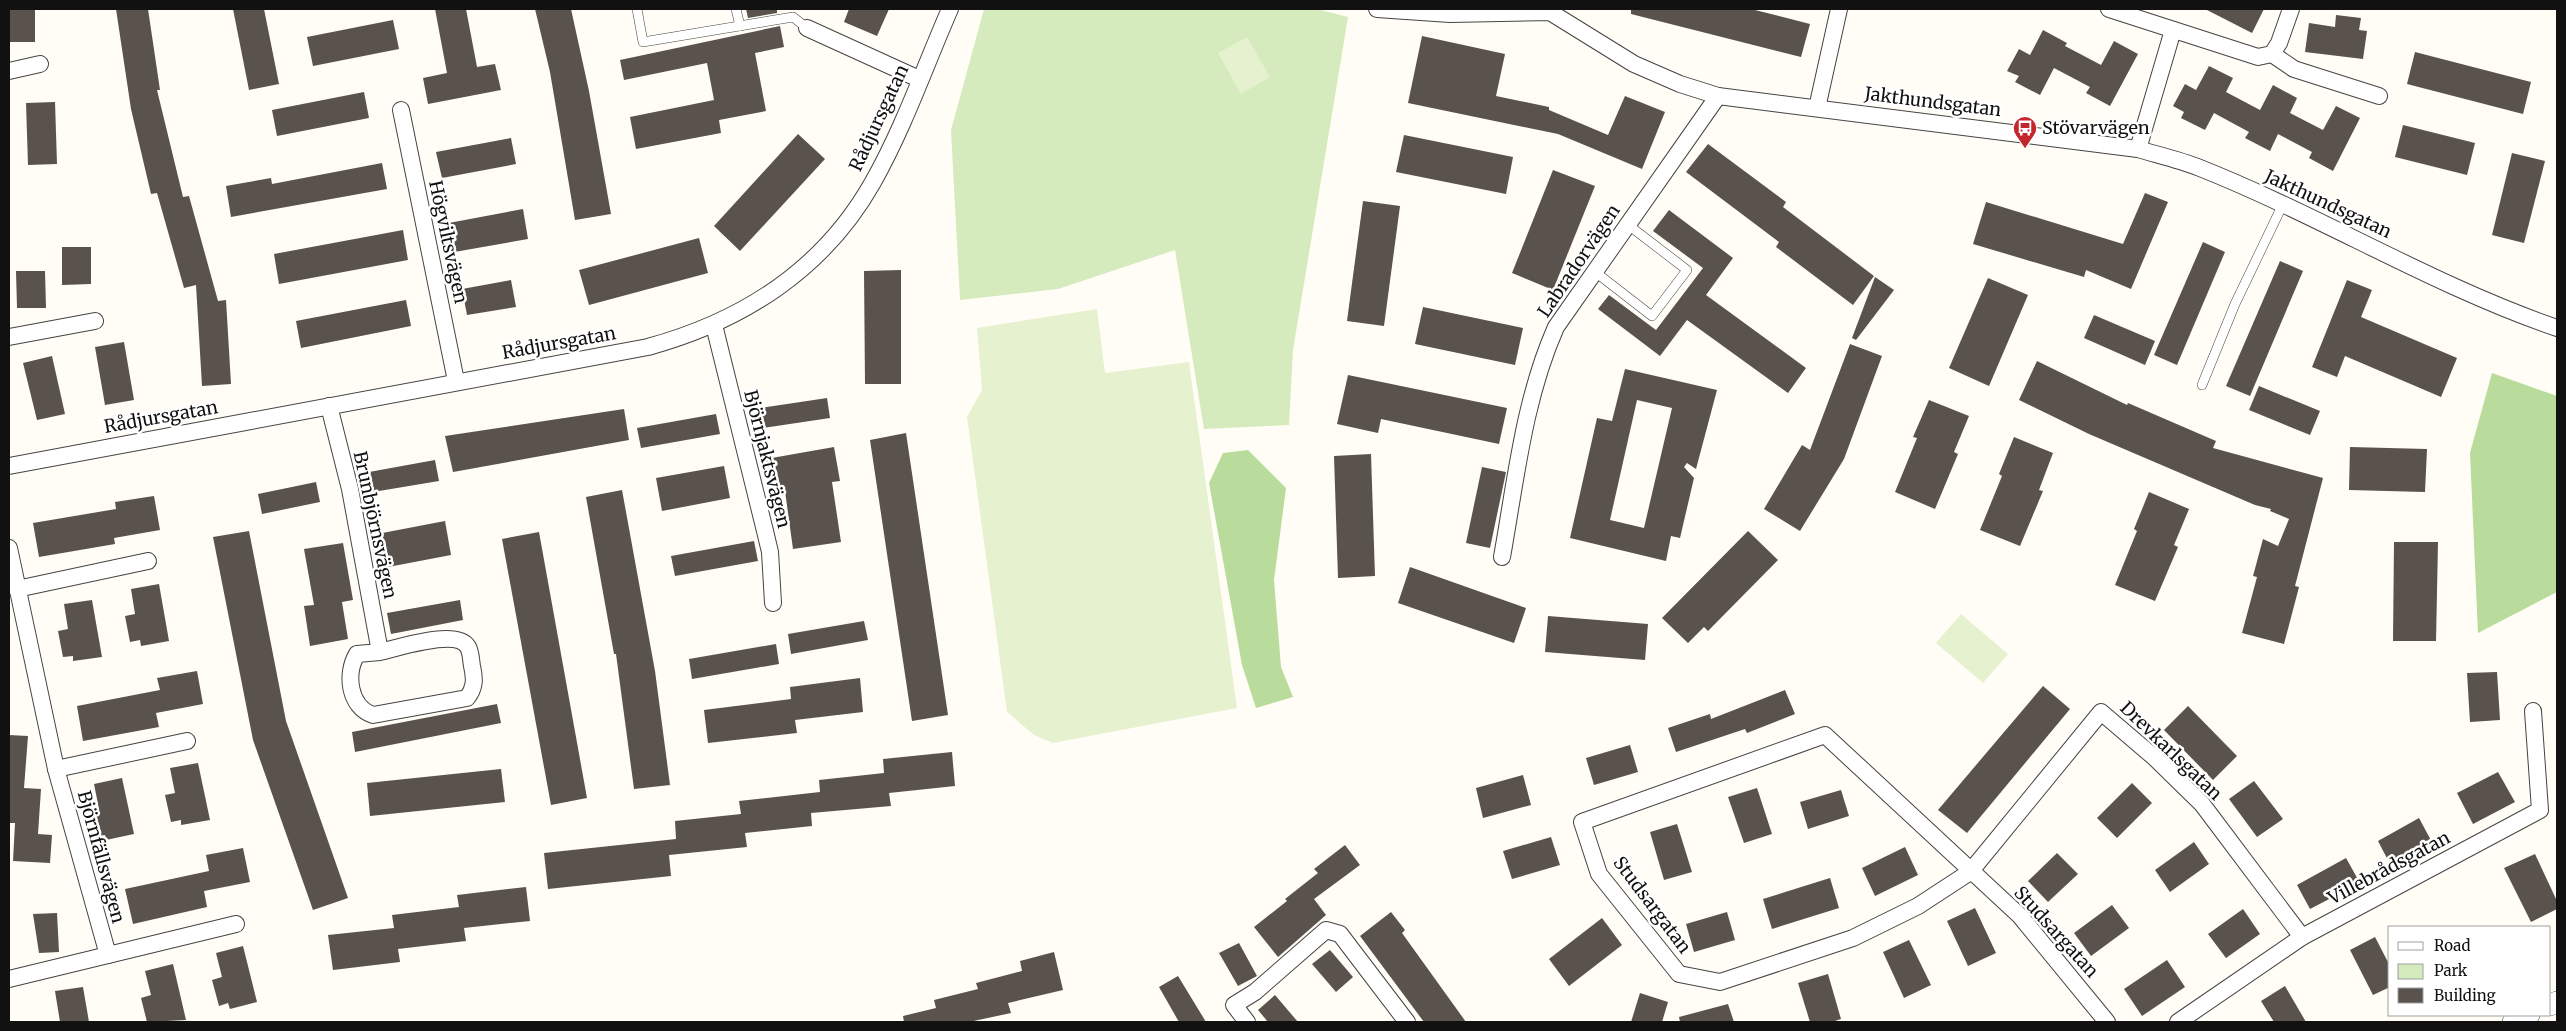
<svg xmlns="http://www.w3.org/2000/svg" width="2566" height="1031" viewBox="0 0 2566 1031" font-family="Merriweather,serif">
<style>
.green{fill:#d5ebbd}
.forest{fill:#b9dc9c}
.pitch{fill:#e6f2cf}
.building{fill:#5a524d;fill-rule:evenodd}
.lines{fill:none;stroke-linecap:round;stroke-linejoin:round}
.service-casing{stroke:#444;stroke-width:10}
.minor-casing{stroke:#444;stroke-width:18}
.tertiary-casing{stroke:#444;stroke-width:22}
.service{stroke:#fff;stroke-width:9}
.minor{stroke:#fff;stroke-width:16}
.tertiary{stroke:#fff;stroke-width:21}
.labels{text-anchor:middle;stroke-width:5;stroke-linejoin:round;paint-order:stroke}
.street-label{font-size:18px;fill:#111;stroke:#fff}
.poi-label{font-size:18px;fill:#111;stroke:#fff;text-anchor:start}
</style>
<rect width="100%" height="100%" fill="#fffdf5"/>
<path class="green" d="M984 9H1317L1348 17 1293 350 1289 425 1204 429 1175 250 1058 289 960 300 951 130Z"/>
<g class="forest">
<path d="M2492 373 2557 396V592L2478 633 2470 453Z"/>
<path d="M1248 450 1286 488 1274 580 1281 667 1293 697 1256 708 1242 665 1209 483 1223 453Z"/>
</g>
<g class="pitch">
<path d="M1247 37 1270 77 1241 94 1218 53Z"/>
<path d="M1097 309 1105 373 1189 362 1237 708 1053 743 1034 735 1007 712 967 417 982 390 977 328Z"/>
<path d="M1961 614 2008 654 1983 683 1936 643Z"/>
</g>
<g class="building">
<rect x="9" y="9" width="26" height="33"/>
<path d="M116 9H148L160 90H157L183 197 189 196 218 301 226 300 231 384 202 386 196 285 184 288 157 193 151 194 131 109Z"/>
<path d="M233 9H264L279 84 249 90Z"/>
<path d="M435 9H466L477 67 495 64 501 90 428 104 423 78 447 73Z"/>
<path d="M535 9H571L589 91 611 214 575 220 550 72Z"/>
<path d="M746 9H777V13L748 18Z"/>
<path d="M849 9H889L877 36 844 22Z"/>
<path d="M1631 9H1751L1810 24 1801 57 1631 14Z"/>
<path d="M2205 9H2264L2252 33Z"/>
<path d="M2336 15 2361 18 2359 30 2367 31 2363 59 2305 52 2309 23 2335 27Z"/>
<path d="M393 20 399 49 313 66 307 37Z"/>
<path d="M780 26 784 47 755 53 766 111 719 120 721 133 636 149 630 117 714 100 707 63 624 80 620 60Z"/>
<path d="M2043 30 2067 43 2065 46 2101 65 2114 41 2138 54 2110 106 2086 93 2090 87 2054 68 2040 95 2015 82 2019 76 2007 71 2019 49 2030 55Z"/>
<path d="M1422 36 1505 54 1496 96 1549 107V110L1608 135 1625 96 1665 112 1642 169 1558 134 1408 103Z"/>
<path d="M2415 52 2531 82 2523 114 2407 84Z"/>
<path d="M2209 66 2233 78 2226 92 2260 110 2273 85 2297 98 2290 113 2323 130 2336 106 2360 118 2333 171 2309 158 2312 152 2278 134 2270 151 2245 138 2249 132 2214 113 2205 130 2181 118 2184 112 2173 106 2185 84 2196 90Z"/>
<path d="M364 92 369 118 277 136 272 110Z"/>
<path d="M55 102 57 164 28 165 26 103Z"/>
<path d="M2403 125 2475 143 2467 175 2395 157Z"/>
<path d="M798 134 825 159 740 251 714 226Z"/>
<path d="M1404 135 1513 157 1506 194 1396 172Z"/>
<path d="M511 138 516 164 442 178 436 152Z"/>
<path d="M1708 144 1786 202 1783 207 1874 276 1853 305 1776 247 1779 242 1686 172Z"/>
<path d="M2512 153 2545 161 2524 243 2492 235Z"/>
<path d="M382 163 387 189 231 217 226 186 271 178 272 184Z"/>
<path d="M1553 170 1595 186 1553 290 1512 273Z"/>
<path d="M2145 193 2168 202 2131 289 2086 270 2084 277 1973 244 1986 202 2123 244Z"/>
<path d="M1363 201 1400 206 1384 326 1347 321Z"/>
<path d="M523 209 528 239 443 254 438 225Z"/>
<path d="M1669 210 1733 258 1706 295 1806 368 1788 393 1687 320 1660 356 1598 309 1609 295 1656 330 1703 268 1653 231Z"/>
<path d="M403 230 408 260 279 284 274 254Z"/>
<path d="M699 238 708 273 589 305 579 270Z"/>
<path d="M2203 242 2225 252 2177 365 2154 355Z"/>
<path d="M62 247H91V284L62 285Z"/>
<path d="M2280 261 2303 271 2250 396 2226 386Z"/>
<path d="M901 270V384H865L864 271Z"/>
<path d="M16 271H45L46 308H17Z"/>
<path d="M1875 277 1894 290 1856 340 1852 338Z"/>
<path d="M1988 278 2028 295 1989 386 1949 368Z"/>
<path d="M511 280 516 307 467 315 462 289Z"/>
<path d="M2347 280 2372 290 2361 317 2457 358 2441 397 2345 356 2337 377 2312 367Z"/>
<path d="M406 300 411 326 301 348 296 321Z"/>
<path d="M1423 307 1523 328 1515 365 1415 344Z"/>
<path d="M2094 315 2155 341 2145 365 2084 338Z"/>
<path d="M124 342 134 400 105 405 95 347Z"/>
<path d="M1850 344 1882 356 1844 459 1800 531 1764 509 1802 445 1810 450Z"/>
<path d="M52 356 65 414 37 420 23 363Z"/>
<path d="M2037 361 2127 405 2128 403 2216 441 2213 448 2323 478 2295 586 2299 587 2284 644 2242 633 2257 577 2253 576 2263 539 2278 546 2289 519 2270 511 2271 509 2255 505 2089 434 2019 400Z"/>
<path d="M1625 369 1717 390 1696 469 1687 463 1684 467 1694 478 1680 538 1671 536 1666 561 1570 538 1597 418 1612 421ZM1637 400 1672 408 1644 528 1610 520Z"/>
<path d="M1348 375 1507 408 1499 444 1381 419 1378 433 1337 424Z"/>
<path d="M2259 386 2320 411 2310 435 2249 410Z"/>
<path d="M827 398 830 418 763 428 760 408Z"/>
<path d="M1929 400 1969 416 1954 452 1958 454 1935 509 1895 492 1917 438 1913 437Z"/>
<path d="M624 409 629 440 453 472 445 436Z"/>
<path d="M716 414 720 434 641 448 637 428Z"/>
<path d="M906 433 948 715 912 721 870 440Z"/>
<path d="M2014 437 2053 453 2039 490 2043 491 2020 546 1980 530 2002 476 1999 474Z"/>
<path d="M834 447 840 481 832 482 841 542 793 549 785 491 772 493 766 459Z"/>
<path d="M2350 447 2427 449 2425 492 2349 490Z"/>
<path d="M1371 454 1375 576 1338 578 1334 456Z"/>
<path d="M435 460 439 481 373 492 369 472Z"/>
<path d="M724 466 730 498 662 511 656 478Z"/>
<path d="M1482 467 1506 472 1490 548 1466 543Z"/>
<path d="M316 482 320 502 262 514 258 494Z"/>
<path d="M622 490 655 671 670 785 634 789 616 654H614L586 497Z"/>
<path d="M2149 492 2189 509 2174 545 2178 547 2155 601 2115 585 2137 531 2134 529Z"/>
<path d="M154 496 160 530 114 538 115 544 39 557 33 523 116 509 115 502Z"/>
<path d="M445 521 451 555 383 568 377 534Z"/>
<path d="M249 531 286 721 348 898 313 910 253 740 213 537Z"/>
<path d="M1748 531 1778 560 1708 631 1704 627 1688 643 1662 618Z"/>
<path d="M539 532 587 798 551 805 502 539Z"/>
<path d="M754 541 758 561 675 576 671 556Z"/>
<path d="M2394 542H2438L2436 641H2393Z"/>
<path d="M343 543 353 600 342 602 348 639 310 646 304 606 314 605 304 549Z"/>
<path d="M1410 567 1526 608 1514 643 1398 603Z"/>
<path d="M159 584 169 641 141 646 140 640 130 642 125 616 135 614 131 589Z"/>
<path d="M92 600 102 657 73 661V656L63 657 58 631 68 629 64 604Z"/>
<path d="M460 600 463 620 391 634 387 613Z"/>
<path d="M1548 616 1648 624 1645 660 1545 652Z"/>
<path d="M864 621 868 640 791 654 788 634Z"/>
<path d="M776 644 779 664 692 679 689 659Z"/>
<path d="M197 671 203 704 156 713 159 727 83 741 77 706 160 690 157 678Z"/>
<path d="M2497 672 2500 720 2470 722 2467 673Z"/>
<path d="M860 678 863 712 795 720 797 733 708 743 704 710 791 699 790 687Z"/>
<path d="M2043 686 2070 709 1967 833 1938 810Z"/>
<path d="M1785 690 1795 714 1747 733 1745 729 1676 752 1668 728 1710 714 1711 719Z"/>
<path d="M497 704 501 723 355 752 352 732Z"/>
<path d="M2188 706 2237 756 2213 780 2164 730Z"/>
<path d="M9 735 28 736 24 788 41 789 38 834 52 835 50 863 13 861 15 823H9Z"/>
<path d="M1630 745 1638 772 1594 785 1586 758Z"/>
<path d="M952 752 955 786 889 793 891 806 811 813 812 826 745 833 747 847 669 855 671 876 548 889 544 853 676 839 675 821 741 814 739 801 820 792 819 780 884 773 883 759Z"/>
<path d="M198 763 210 820 181 825V820L171 822 165 795 175 793 170 768Z"/>
<path d="M501 769 505 802 370 816 367 783Z"/>
<path d="M2498 772 2515 802 2473 824 2457 793Z"/>
<path d="M1523 775 1531 805 1483 818 1476 788Z"/>
<path d="M122 778 134 834 106 840 105 835 95 837 90 811 99 809 94 784Z"/>
<path d="M2254 781 2283 819 2257 837 2229 799Z"/>
<path d="M2132 783 2152 803 2117 838 2097 818Z"/>
<path d="M1757 788 1772 834 1744 843 1728 797Z"/>
<path d="M1841 790 1849 816 1808 829 1800 802Z"/>
<path d="M2419 818 2434 846 2392 868 2378 841Z"/>
<path d="M1677 824 1692 872 1664 880 1650 832Z"/>
<path d="M1551 837 1560 865 1512 879 1503 851Z"/>
<path d="M2194 842 2209 864 2170 892 2155 870Z"/>
<path d="M1345 845 1360 865 1314 899 1326 915 1278 957 1254 927 1287 901 1285 899 1318 873 1314 869Z"/>
<path d="M1905 847 1918 875 1875 896 1862 868Z"/>
<path d="M243 848 250 882 204 891 207 907 133 924 125 889 209 871 206 855Z"/>
<path d="M2057 853 2078 874 2048 902 2028 881Z"/>
<path d="M2535 854 2557 901V909L2531 922 2504 868Z"/>
<path d="M2346 858 2360 883 2310 909 2297 885Z"/>
<path d="M1830 878 1839 908 1772 929 1763 899Z"/>
<path d="M526 887 530 921 464 928 466 941 398 949 400 962 333 970 328 935 394 928 392 915 459 907 457 895Z"/>
<path d="M2112 905 2129 928 2091 956 2074 933Z"/>
<path d="M1975 908 1996 953 1968 966 1947 921Z"/>
<path d="M2243 909 2260 934 2226 958 2208 934Z"/>
<path d="M1391 912 1405 930 1402 933 1466 1022H1424L1360 936Z"/>
<path d="M1727 912 1735 940 1694 952 1686 924Z"/>
<path d="M57 913 59 952 39 953 33 914Z"/>
<path d="M1602 918 1622 945 1569 986 1549 959Z"/>
<path d="M2375 937 2390 966V987L2373 995 2350 950Z"/>
<path d="M1909 940 1931 985 1904 998 1883 952Z"/>
<path d="M1239 943 1257 976 1238 986 1219 953Z"/>
<path d="M243 946 257 1002 230 1009 228 1003 219 1006 212 980 222 977 216 953Z"/>
<path d="M1330 950 1353 977 1336 992 1312 964Z"/>
<path d="M1054 952 1063 990 1008 1003 1011 1013 969 1022H904L903 1016 936 1008 934 1000 978 989 976 983 1022 971 1020 961Z"/>
<path d="M2167 960 2185 987 2142 1016 2124 989Z"/>
<path d="M173 964 186 1020 147 1022 141 998 151 995 145 971Z"/>
<path d="M1828 974 1841 1019 1832 1022H1810L1798 983Z"/>
<path d="M1178 976 1206 1022H1179L1159 987Z"/>
<path d="M2285 986 2306 1022H2274L2261 1001Z"/>
<path d="M83 987 89 1022H60L55 991Z"/>
<path d="M1640 993 1668 1002 1662 1022H1631Z"/>
<path d="M1275 995 1298 1022H1268L1258 1010Z"/>
<path d="M1728 1004 1734 1022H1680L1679 1017Z"/>
</g>
<g class="lines">
<g class="service-casing">
<g id="service">
<path d="M637 9 643 42 793 17 807 28"/>
<path d="M736 9 740 26"/>
<path d="M1594 271 1652 316 1687 270 1627 224"/>
<path d="M2202 385 2235 304 2283 204"/>
</g>
</g>
<g class="minor-casing">
<g id="minor">
<path d="M1377 9 1450 14 1550 12 1634 64 1680 84 1718 96 2138 149C2158 155 2180 160 2200 168 2321 216 2434 286 2557 328"/>
<path d="M2109 9 2258 57 2272 54 2279 43 2291 9"/>
<path d="M807 28 919 79"/>
<path d="M2272 54 2294 69 2379 96"/>
<path d="M9 71 40 64"/>
<path d="M1817 108 1839 9"/>
<path d="M401 110 456 381"/>
<path d="M2138 149 2173 30"/>
<path d="M714 325 765 531 770 552 773 603"/>
<path d="M9 337 95 321"/>
<path d="M329 406 350 489 380 652 357 654C345 674 349 707 373 715L467 698C475 688 475 679 472 666 471 661 471 652 468 647 457 628 398 648 380 652"/>
<path d="M9 466 648 347C743 321 824 269 873 182 904 127 925 66 950 9"/>
<path d="M9 548 56 769 108 955"/>
<path d="M1502 557C1516 479 1524 399 1556 327L1718 96"/>
<path d="M17 589 148 561"/>
<path d="M56 769 187 741"/>
<path d="M9 979 236 924"/>
<path d="M1247 1022 1234 1005 1255 992 1326 930 1340 934 1407 1022"/>
<path d="M2107 1022 2020 916 1825 735 1582 822 1599 874 1679 974 1720 982 1853 938 1918 906 1970 872 2101 712 2155 758 2202 804 2302 937"/>
<path d="M2178 1022 2302 937 2540 810 2533 711"/>
</g>
</g>
<g class="tertiary-casing">
<g id="tertiary">
<path d="M2550 1005 2557 1002"/>
<path d="M2513 1022 2529 1015"/>
</g>
</g>
<use href="#service" class="service"/>
<use href="#minor" class="minor"/>
<use href="#tertiary" class="tertiary"/>
</g>
<defs>
<g id="bus-pin" transform="scale(1.25)"><path d="M0 17L-7.5 6A9.5 9.5 0 1 1 7.5 6Z" fill="#c4262e" stroke="#fff"/><path d="M-5-6H5V4H4V6H2V4H-2V6H-4V4H-5ZM-3.5-4V0h7V-4ZM-3.5 1.2v1.5H-2V1.2ZM2 1.2v1.5H3.5V1.2Z" fill="#fff"/></g>
</defs>
<g fill-rule="evenodd">
<use href="#bus-pin" x="2025" y="128"/>
</g>
<g class="labels">
<g class="street-label">
<text transform="translate(1933 102) rotate(7)" y="6">Jakthundsgatan</text>
<text transform="translate(879 118) rotate(-65)" y="6">Rådjursgatan</text>
<text transform="translate(2328 204) rotate(25)" y="6">Jakthundsgatan</text>
<text transform="translate(448 242) rotate(78)" y="6">Högviltsvägen</text>
<text transform="translate(1579 261) rotate(-56)" y="6">Labradorvägen</text>
<text transform="translate(559 343) rotate(-10)" y="6">Rådjursgatan</text>
<text transform="translate(161 417) rotate(-10)" y="6">Rådjursgatan</text>
<text transform="translate(767 459) rotate(76)" y="6">Björnjaktsvägen</text>
<text transform="translate(375 525) rotate(78)" y="6">Brunbjörnsvägen</text>
<text transform="translate(2171 751) rotate(44)" y="6">Drevkarlsgatan</text>
<text transform="translate(101 857) rotate(75)" y="6">Björnfällsvägen</text>
<text transform="translate(2389 868) rotate(-28)" y="6">Villebrådsgatan</text>
<text transform="translate(1652 905) rotate(53)" y="6">Studsargatan</text>
<text transform="translate(2056 932) rotate(48)" y="6">Studsargatan</text>
</g>
<g class="poi-label">
<text x="2042" y="134">Stövarvägen</text>
</g>
</g>
<rect width="2566" height="1031" fill="none" stroke="#111111" stroke-width="20"/>
<rect x="2388" y="926" width="162" height="90" fill="#ffffff" stroke="#a0a0a0"/>
<rect x="2398" y="942" width="25" height="8" fill="#ffffff" stroke="#a0a0a0"/>
<text x="2434" y="951" font-size="15" fill="#111111">Road</text>
<rect x="2398" y="964" width="25" height="15" fill="#d5ebbd" stroke="#a0a0a0"/>
<text x="2434" y="976" font-size="15" fill="#111111">Park</text>
<rect x="2398" y="988" width="25" height="15" fill="#5a524d" stroke="#a0a0a0"/>
<text x="2434" y="1001" font-size="15" fill="#111111">Building</text>
</svg>
